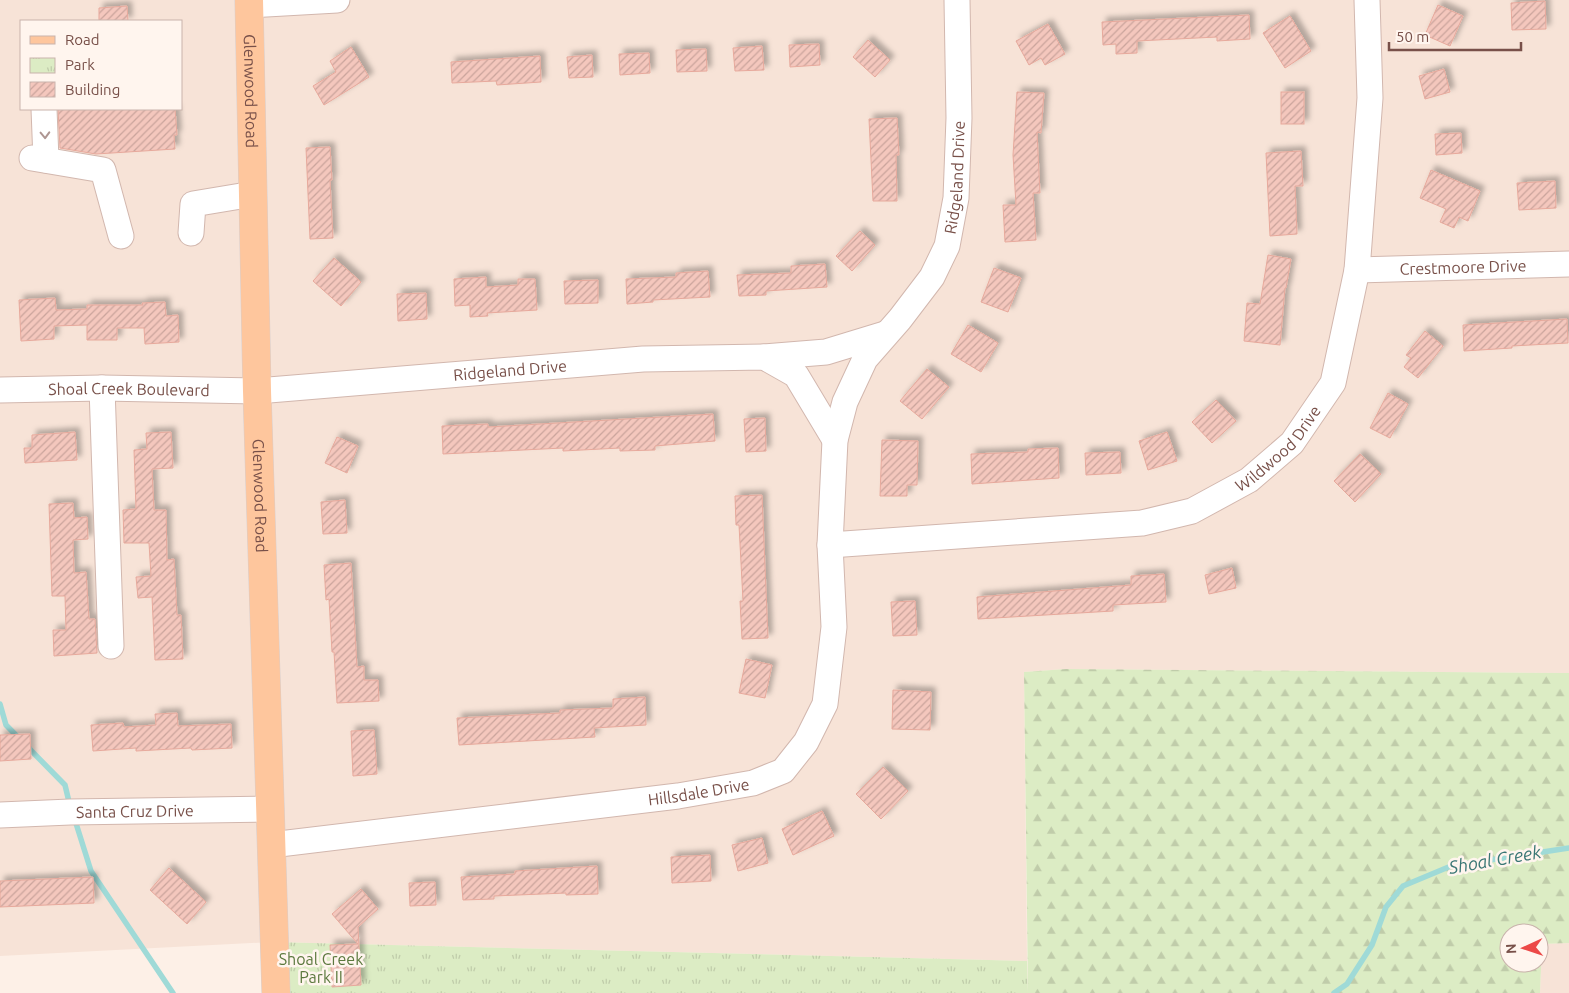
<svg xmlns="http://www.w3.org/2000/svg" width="1569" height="993" viewBox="0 0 1569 993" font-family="Ubuntu,sans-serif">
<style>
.residential{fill:#f7e3d7;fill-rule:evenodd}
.forest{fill:url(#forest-firs);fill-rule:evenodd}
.park{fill:url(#park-tufts)}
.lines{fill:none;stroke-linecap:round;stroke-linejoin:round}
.stream{stroke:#9fdad7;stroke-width:5.5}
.building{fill:url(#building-hatch);stroke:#e7a99c;filter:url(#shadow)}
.minor-casing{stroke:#d2b7ae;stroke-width:27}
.major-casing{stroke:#d9cecc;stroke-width:29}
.minor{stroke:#fff;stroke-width:25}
.major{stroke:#fec69d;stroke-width:28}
.oneway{stroke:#ae9692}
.labels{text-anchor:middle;stroke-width:5;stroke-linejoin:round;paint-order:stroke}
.street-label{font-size:16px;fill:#785049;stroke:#fff5ee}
.park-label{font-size:16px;fill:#5c793e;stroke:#fff5ee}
.water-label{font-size:18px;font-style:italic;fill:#397674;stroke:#fff5ee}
</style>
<defs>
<pattern id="forest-firs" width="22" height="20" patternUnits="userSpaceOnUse" patternTransform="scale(1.25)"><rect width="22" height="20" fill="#dcecc4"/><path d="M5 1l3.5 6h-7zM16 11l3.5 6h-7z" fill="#c0ccaa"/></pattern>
<pattern id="park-tufts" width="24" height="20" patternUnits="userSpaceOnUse" patternTransform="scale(1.25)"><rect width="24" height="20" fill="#dcecc4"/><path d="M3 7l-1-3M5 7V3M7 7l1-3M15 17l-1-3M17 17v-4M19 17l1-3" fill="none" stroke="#c0ccaa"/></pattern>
<pattern id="building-hatch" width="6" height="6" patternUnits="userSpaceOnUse" patternTransform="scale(1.25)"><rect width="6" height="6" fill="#f4c7bd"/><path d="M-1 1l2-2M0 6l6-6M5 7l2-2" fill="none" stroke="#caa49c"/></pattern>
<filter id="shadow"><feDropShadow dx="4.5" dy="-4.5" stdDeviation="2.5" flood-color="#0004"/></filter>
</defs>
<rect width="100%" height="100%" fill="#fdf0e7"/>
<g class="residential">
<path d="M0 0H1569V673L1066 669 1024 672 1027 961 273 942 0 956ZM21 21H181V109H21Z"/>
<path d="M1569 943V993H1540L1542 944Z"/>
</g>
<path class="forest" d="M1066 669 1569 673V943L1542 944 1540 993H1028L1024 672ZM1509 933H1539V963H1509Z"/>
<path class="park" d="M273 942 1027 961 1028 993H274Z"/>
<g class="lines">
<g class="stream">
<path d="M0 704 6 725 65 785 70 806"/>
<path d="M74 817 91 871 173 993"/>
<path d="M1334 993 1347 984 1372 945 1386 907 1403 886 1451 866 1569 848"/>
</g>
</g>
<g class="building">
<path d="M1545 1 1546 29 1512 30 1511 3Z"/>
<path d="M1438 5 1463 16 1450 46 1425 35Z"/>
<path d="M127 6 128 21H99V8Z"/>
<path d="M1249 15 1250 39 1217 41V37L1137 41V53L1116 54V44L1103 45 1102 22Z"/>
<path d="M1290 16 1311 51 1285 68 1263 33Z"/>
<path d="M1048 24 1065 54 1045 65 1041 58 1029 65 1016 41Z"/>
<path d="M868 40 890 60 875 77 853 57Z"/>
<path d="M819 44 820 65 790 67 789 45Z"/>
<path d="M762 46 764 70 735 71 733 48Z"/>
<path d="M351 47 369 77 324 105 313 86 336 72 330 61Z"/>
<path d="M706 49 707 71 677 72 676 50Z"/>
<path d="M649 53 650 73 620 75 619 54Z"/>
<path d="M592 55 593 77 569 78 567 57Z"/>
<path d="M540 56 541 82 497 85 496 81 452 83 451 62Z"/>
<path d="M1444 69 1450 92 1425 99 1419 76Z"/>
<path d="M1017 92 1044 93 1041 133 1037 132 1040 193H1033L1036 240 1005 242 1003 205H1016L1013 155Z"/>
<rect x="1281" y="92" width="23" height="32"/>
<path d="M58 109H175L177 135H174L175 149 96 154 60 148Z"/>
<path d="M897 118 899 155H896L897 201H873L869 119Z"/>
<path d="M1461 133 1462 153 1436 155 1435 134Z"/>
<path d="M330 147 332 180H330L333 238 310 239 306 148Z"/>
<path d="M1301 151 1303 186H1295L1297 234 1270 236 1266 153Z"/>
<path d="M1431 170 1480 191 1468 221 1459 217 1454 228 1440 222 1446 209 1420 198Z"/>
<path d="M1555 181 1556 208 1519 210 1517 183Z"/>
<path d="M860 231 875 245 852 271 836 256Z"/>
<path d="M1268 255 1291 259 1286 288H1285L1280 345 1244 341 1247 303 1260 304Z"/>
<path d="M334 258 361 282 341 306 313 281Z"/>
<path d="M825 264 827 287 766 291V295L739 296 737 275 791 273V266Z"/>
<path d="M994 268 1021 278 1008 312 981 302Z"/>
<path d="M708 271 710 297 653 300V302L627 304 626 279 676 277V273Z"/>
<path d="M486 277V287L518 285V279H535L537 310 487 313 488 316 470 317V305L455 306 454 279Z"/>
<path d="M598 280V303L565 304 564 281Z"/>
<path d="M426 293 427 319 398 321 397 294Z"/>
<path d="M55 298 56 310 87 309V305H143L142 303 165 302 166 316 178 315 179 342 145 344 144 328H117V340H87V325L54 326V339L21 341 19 300Z"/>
<path d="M1567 319 1568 343 1512 346V348L1464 351 1463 325Z"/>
<path d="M968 325 998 343 981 372 951 354Z"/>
<path d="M1425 331 1443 346 1418 378 1404 367 1411 358 1406 355Z"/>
<path d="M927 369 949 387 922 419 900 401Z"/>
<path d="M1388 393 1408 404 1390 438 1370 428Z"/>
<path d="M1216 400 1236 421 1212 443 1192 422Z"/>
<path d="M713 414 715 441 655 446V450L620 451V448L563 451V448L443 454 442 426 488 424V427Z"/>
<path d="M765 418 766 451 746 452 744 419Z"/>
<path d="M75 432 77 460 25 463 24 448H32V435Z"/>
<path d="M171 432 173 468 152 469 154 510H166L167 560 174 559 177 615H181L183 659 155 660 152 597 138 598 136 577 151 576 149 543H124L123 510 136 509 134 450 147 449 146 433Z"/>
<path d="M1167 432 1177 461 1148 470 1139 441Z"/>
<path d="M337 437 358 446 347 473 325 463Z"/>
<path d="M882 440 918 441 917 485H907V496H880Z"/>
<path d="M1058 448 1059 478 972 484 971 454 1028 452V449Z"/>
<path d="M1120 452 1121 473 1086 475 1085 453Z"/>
<path d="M1360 454 1381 474 1355 502 1334 481Z"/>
<path d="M762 495 768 638 742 639 740 601H743L739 525H736L735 496Z"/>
<path d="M345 500 347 533 323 534 321 502Z"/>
<path d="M73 503 74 518 87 517 88 539 73 540 74 573 86 572 89 619H95L97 653 54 656 53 630H66L65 596H52L49 504Z"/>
<path d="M351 563 357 667 364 666V680H378L379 701 337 703 334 652H332L329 599 326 600 324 565Z"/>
<path d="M1232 568 1236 588 1209 594 1205 575Z"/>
<path d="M1164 574 1166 602 1113 605V611L978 619 977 597 1131 585V576Z"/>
<path d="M915 601 917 635 893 636 891 602Z"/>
<path d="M746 659 772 665 765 698 739 693Z"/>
<path d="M893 690 931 692 930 730 892 729Z"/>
<path d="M645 697 646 725 594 728 595 737 459 745 457 718 560 713V710L613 708V699Z"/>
<path d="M177 713 178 726 231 724 232 748 192 750 191 748 136 751V748L93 751 91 725 123 723 124 727 156 725 155 714Z"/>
<path d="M374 730 377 774 353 776 351 731Z"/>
<path d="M30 734 31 759 0 761V735Z"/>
<path d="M883 767 908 791 881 819 856 794Z"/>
<path d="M822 811 834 836 793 855 782 829Z"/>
<path d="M762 838 768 863 738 871 732 845Z"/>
<path d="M710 855 711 881 672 883 671 857Z"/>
<path d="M597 866 598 894 566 895V893L494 896V899L463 900 461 877 515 874V871Z"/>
<path d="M169 868 206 902 187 924 150 890Z"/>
<path d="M93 877 94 903 0 907V881Z"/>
<path d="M435 882 436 905 410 906 409 883Z"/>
<path d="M361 889 378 909 358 927 361 985 332 987 330 945 358 944 332 914Z"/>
</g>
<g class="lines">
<g class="minor-casing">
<g id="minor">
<path d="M249 5 337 0"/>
<path d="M44 109 46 160"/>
<path d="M32 158 103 170 121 236"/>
<path d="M191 233 193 204 253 194"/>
<path id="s1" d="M1357 270 1569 264"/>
<path d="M764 357 826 352 885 334"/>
<path d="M102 388 111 646"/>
<path id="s2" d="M0 390 102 388 257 391 643 359 764 357 796 375 835 440"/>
<path id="s3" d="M830 545 1142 523 1192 511 1249 480 1292 443 1333 383 1357 270 1370 98 1367 0"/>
<path id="s4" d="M0 815 70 812 270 809"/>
<path id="s5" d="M271 845 678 796 753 783 783 771 806 742 825 704 834 627 830 545 835 440 845 402 865 359 900 319 932 277 947 246 956 198 959 118 957 0"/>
</g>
</g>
<g class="major-casing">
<g id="major">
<path id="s6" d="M249 0 257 391 276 993"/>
</g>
</g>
<use href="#minor" class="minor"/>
<use href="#major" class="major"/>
</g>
<defs><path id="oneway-chevron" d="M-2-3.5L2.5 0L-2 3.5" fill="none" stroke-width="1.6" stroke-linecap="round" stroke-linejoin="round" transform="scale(1.25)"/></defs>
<use class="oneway" href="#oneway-chevron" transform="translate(45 135) rotate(88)"/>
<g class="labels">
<g class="street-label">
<text dy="6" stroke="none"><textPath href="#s6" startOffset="91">Glenwood Road</textPath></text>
<text dy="6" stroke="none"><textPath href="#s5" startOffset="1159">Ridgeland Drive</textPath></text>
<text dy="6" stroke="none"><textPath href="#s1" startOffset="106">Crestmoore Drive</textPath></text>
<text dy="6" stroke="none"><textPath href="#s2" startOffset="511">Ridgeland Drive</textPath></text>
<text dy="6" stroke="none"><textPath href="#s2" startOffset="129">Shoal Creek Boulevard</textPath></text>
<text dy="6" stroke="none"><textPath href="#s3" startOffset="472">Wildwood Drive</textPath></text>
<text dy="6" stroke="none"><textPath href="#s6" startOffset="496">Glenwood Road</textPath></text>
<text dy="6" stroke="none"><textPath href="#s5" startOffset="431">Hillsdale Drive</textPath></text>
<text dy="6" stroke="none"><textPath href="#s4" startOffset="135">Santa Cruz Drive</textPath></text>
</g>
<g class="park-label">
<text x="321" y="965">Shoal Creek<tspan x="321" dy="18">Park II</tspan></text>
</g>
<g class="water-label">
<text transform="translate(1495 860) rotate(-10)" y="6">Shoal Creek</text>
</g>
</g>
<rect x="20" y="20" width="162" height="90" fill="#fff5ee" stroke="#c9b3ac"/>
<rect x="30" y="36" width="25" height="8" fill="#fec69d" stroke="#c9b3ac"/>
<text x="65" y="45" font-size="15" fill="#785049">Road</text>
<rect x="30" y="58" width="25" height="15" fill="url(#park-tufts)" stroke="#c9b3ac"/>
<text x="65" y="70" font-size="15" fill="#785049">Park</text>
<rect x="30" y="82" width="25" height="15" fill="url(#building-hatch)" stroke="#c9b3ac"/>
<text x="65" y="95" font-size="15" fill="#785049">Building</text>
<g transform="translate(1524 948) rotate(267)"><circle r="24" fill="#fff5ee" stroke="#c9b3ac"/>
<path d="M0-4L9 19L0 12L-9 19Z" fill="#ec4947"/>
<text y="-8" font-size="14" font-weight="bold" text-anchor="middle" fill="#785049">N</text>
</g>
<path d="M1389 42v8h132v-8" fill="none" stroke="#785049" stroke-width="2.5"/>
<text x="1396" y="42" font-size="15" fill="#785049" stroke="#fff5ee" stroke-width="4" paint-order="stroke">50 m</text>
</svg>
